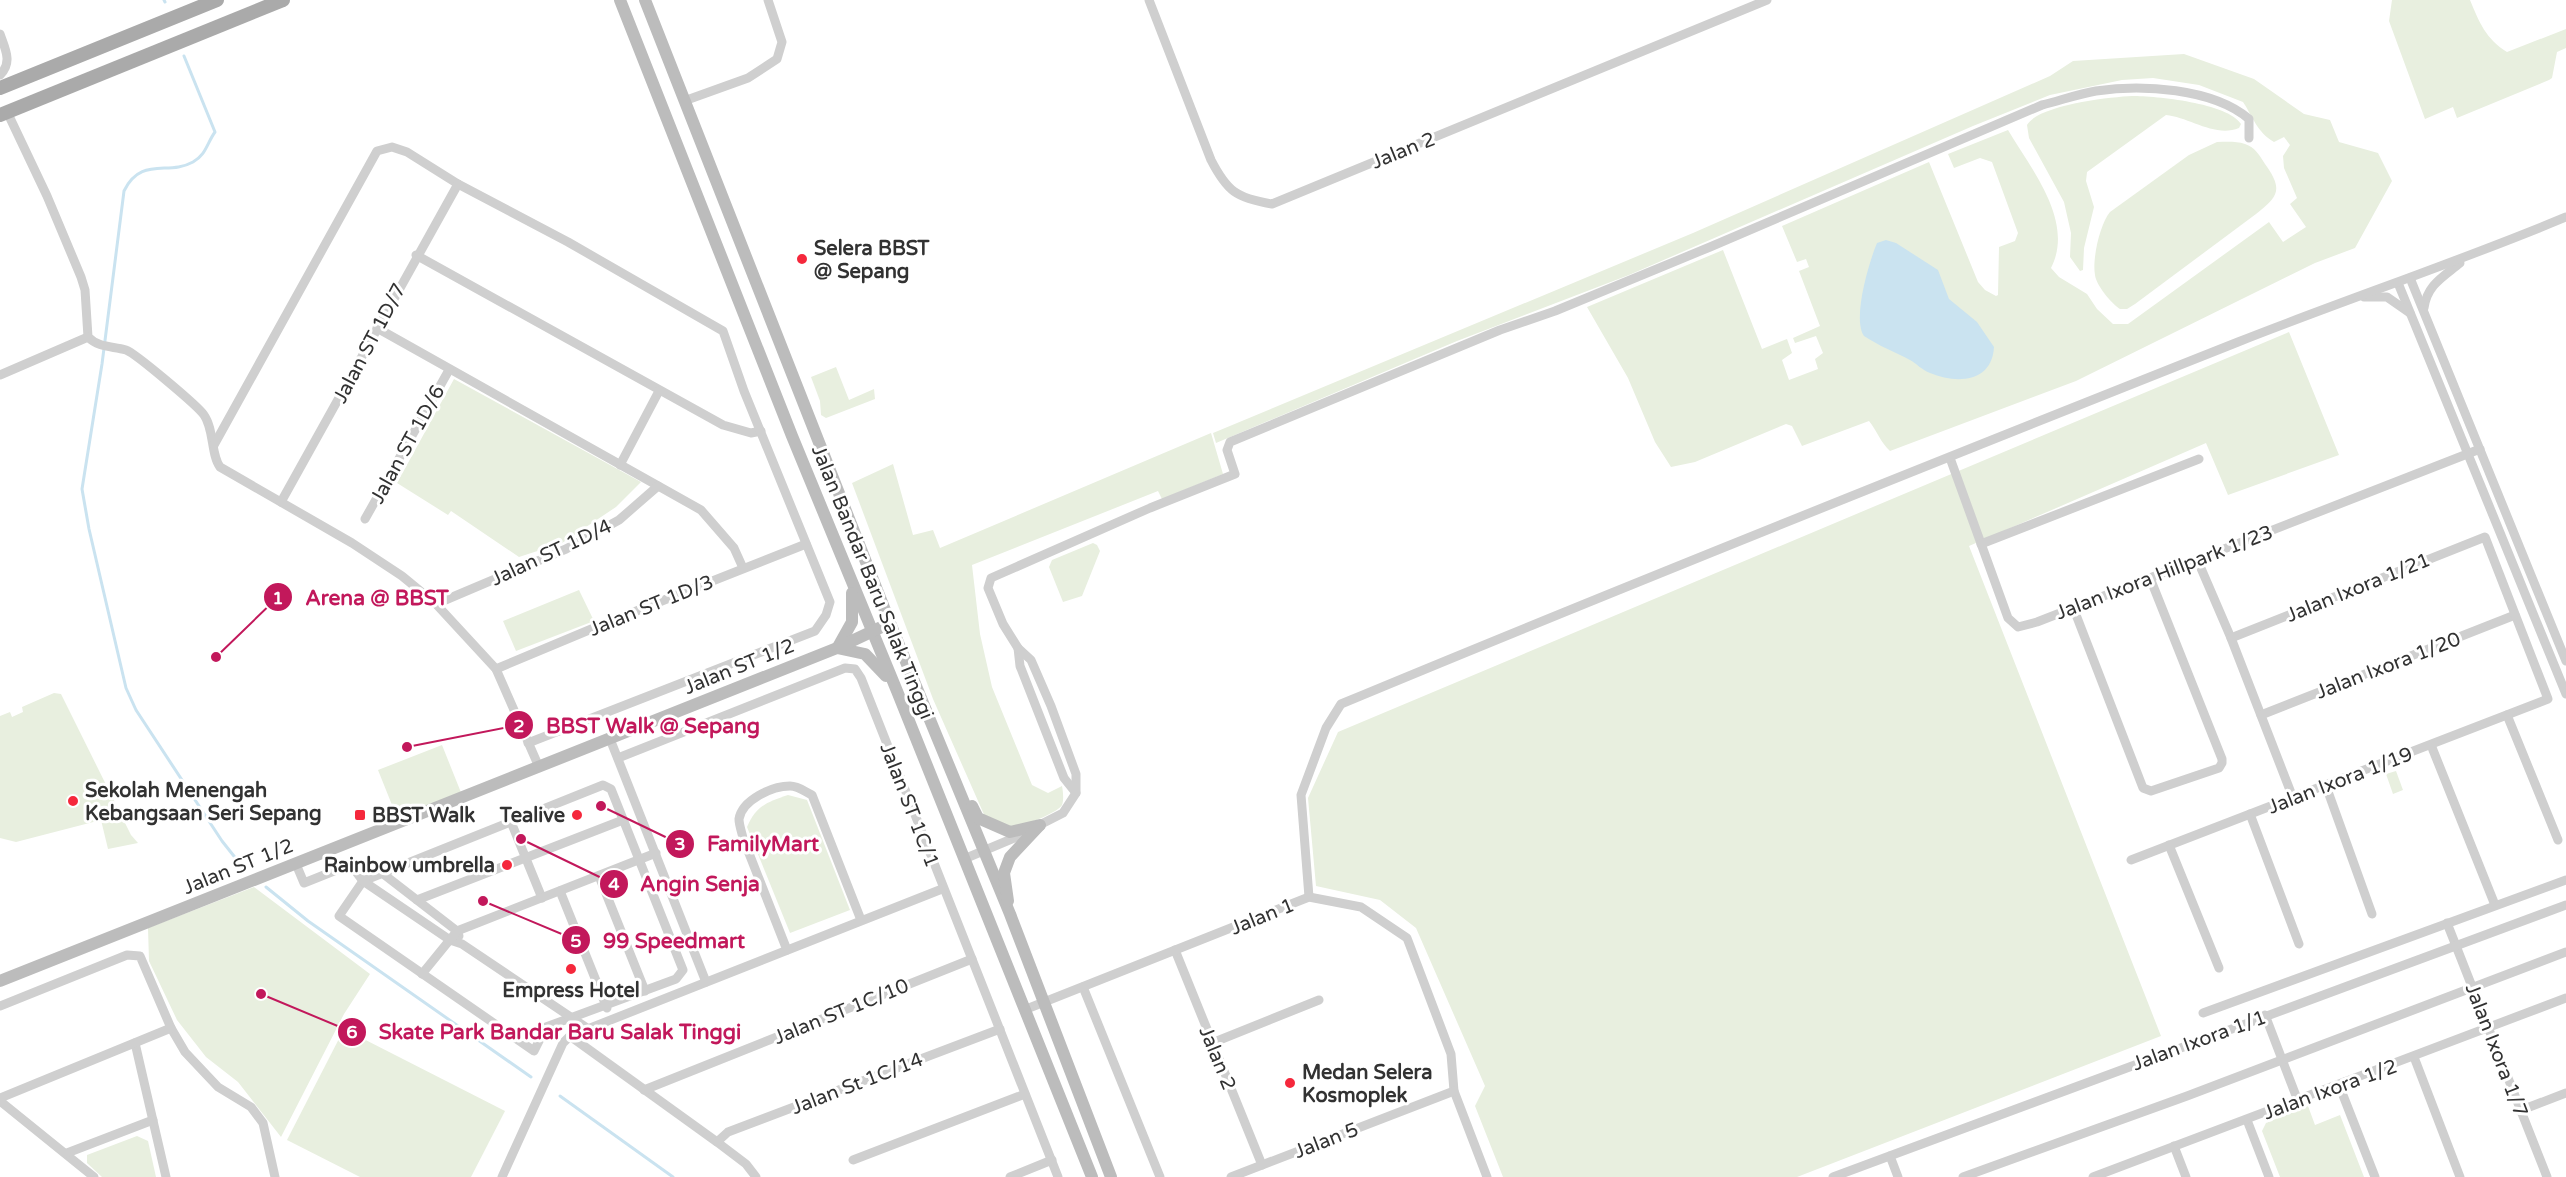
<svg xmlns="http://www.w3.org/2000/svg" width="2566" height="1177" viewBox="0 0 2566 1177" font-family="'Varela Round',sans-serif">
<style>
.green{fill:#e8efdf}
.water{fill:#cae3f0}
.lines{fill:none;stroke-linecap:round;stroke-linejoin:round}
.stream{stroke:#cae3f0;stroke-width:3}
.street{stroke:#cfcfcf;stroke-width:9}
.secondary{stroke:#bcbcbc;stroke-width:12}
.primary{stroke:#aaa;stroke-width:14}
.poi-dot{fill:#f5283c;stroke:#fff;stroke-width:2}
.labels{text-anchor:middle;stroke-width:6;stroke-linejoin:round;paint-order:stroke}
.street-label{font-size:20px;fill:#323232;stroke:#fff}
.poi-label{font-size:20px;font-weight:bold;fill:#323232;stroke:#fff;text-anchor:start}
.leader{fill:none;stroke:#c2185b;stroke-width:2}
.callout-dot{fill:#c2185b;stroke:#fff;stroke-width:2}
.mark-label{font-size:18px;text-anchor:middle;font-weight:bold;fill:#fff}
.callout-label{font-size:21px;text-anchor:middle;font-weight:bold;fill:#c2185b;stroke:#fff;stroke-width:6;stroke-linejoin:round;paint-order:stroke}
</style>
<rect width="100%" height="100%" fill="#fff"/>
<g class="green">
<path d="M2392 0H2470C2479 22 2486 39 2507 52L2566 29V48L2557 52 2552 78 2549 80 2457 118 2453 107 2425 119 2389 21Z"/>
<path d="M2184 54 2254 79 2304 114 2330 120 2339 142 2378 153 2392 181 2355 248 2315 263 2076 381 1890 451C1881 443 1877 431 1869 421L1802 446 1792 426 1786 424 1695 462 1671 467 1655 442 1628 378 1587 307 1723 250 1762 349 1787 339 1792 353 1782 360 1789 380 1818 369 1815 359 1823 353 1816 336 1795 343 1793 338 1820 326 1799 271 1809 267 1806 259 1797 262 1782 226 1929 162 1978 282 1985 290 1996 296 1998 295 1999 247 2015 241 2018 233 1992 162 1980 158 1954 168 1948 154 2008 130C2031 169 2075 221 2051 268L2059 277 2087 294 2097 309 2113 324H2128L2269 222 2283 242 2306 227 2290 204 2297 198 2284 168 2283 156 2290 145 2284 137 2274 142C2257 132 2253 117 2243 102L2199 85 2153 78 2122 80 2050 95 1973 126 1629 275 1457 341 1216 443 1213 433 1693 233 2050 76 2073 61Z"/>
<path d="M2132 96C2156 96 2228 103 2241 124L2239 128C2215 138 2189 117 2166 115L2087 172 2086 181 2094 207 2084 248 2083 270 2080 271 2070 257 2071 233 2064 202 2029 138 2027 125C2038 105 2110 97 2132 96Z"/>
<path d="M2217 142C2226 142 2236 141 2245 144 2255 147 2260 156 2265 164 2283 189 2279 196 2256 214L2135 304 2127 309H2120C2111 303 2096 285 2095 275 2092 259 2100 224 2110 212L2189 155Z"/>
<path d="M2289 332 2339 455 2228 495 2206 443 1969 546 2161 1036 1797 1177H1503L1475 1106 1485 1086 1416 928 1380 900 1316 886 1308 798 1338 732Z"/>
<path d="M836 367 849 400 874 389 875 399 826 418 821 415 820 401 811 377Z"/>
<path d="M454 379 641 482 616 507 562 543 519 557 451 511 448 515 397 483Z"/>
<path d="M1211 433 1223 474 1162 499 1158 491 972 565 980 634 992 687 1032 785 1048 793 1062 786C1063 791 1064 800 1062 805 1059 812 1022 827 1014 827 1005 827 994 821 986 819L933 699 852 483 893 464 913 535 933 530 940 548Z"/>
<path d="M1093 543 1097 545 1100 551 1082 596 1063 602 1049 567 1052 560Z"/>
<path d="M579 590 594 621 516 651 503 621Z"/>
<path d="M54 693 61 694 131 835 138 843 108 849 101 820 16 842 0 838V716L10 712 12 717 23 712 22 707Z"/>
<path d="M442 745 462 795 398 820 378 770Z"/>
<path d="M2396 771 2403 790 2393 794 2386 774Z"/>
<path d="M788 795 807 800 850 910 790 933 747 827C756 806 767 802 788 795Z"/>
<path d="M254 887 370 974 344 1014 281 1137 238 1082 206 1057 177 1020 149 961 148 928Z"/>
<path d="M344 1029 505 1111 471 1177H360L287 1140Z"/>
<path d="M2308 1106 2315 1125 2340 1115 2364 1177H2280L2262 1131 2266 1123Z"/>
<path d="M137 1136 148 1141 156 1177H102L87 1163V1155Z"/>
</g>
<path class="water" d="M1886 240 1896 243 1938 270 1949 299 1977 322 1994 347C1992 383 1956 384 1930 373 1922 370 1917 364 1910 360 1895 352 1879 346 1864 336 1852 319 1869 262 1877 243Z"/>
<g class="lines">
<g class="stream">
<path d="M164 0 165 2"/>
<path d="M184 56 215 132C207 143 206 155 193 162 168 176 141 156 124 191L102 364 82 489 89 529 126 688 136 710 222 841 241 865"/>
<path d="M266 887 308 921 531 1077"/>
<path d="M560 1096 673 1177"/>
</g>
<g class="street">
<path d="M1149 0 1211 160C1227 191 1236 198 1272 204L1767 0"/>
<path d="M0 34C5 49 13 62 0 75"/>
<path d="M684 101 748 78 777 59 782 42 768 0"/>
<path d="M10 118 47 196 81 277 85 290 88 337C99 348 112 346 126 350 135 353 198 406 204 415 214 429 211 455 220 467L352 543 402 576 436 604 496 669 539 767"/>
<path d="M416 255 723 425 751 433 761 431"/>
<path d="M2410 278 2566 661"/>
<path d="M2398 283 2566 694"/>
<path d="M2364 297H2387L2410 313"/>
<path d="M2424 308C2427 285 2443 277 2460 263"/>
<path d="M377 328 701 510 734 548 743 568"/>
<path d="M0 375 88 337"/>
<path d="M214 445 377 151 392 147 407 152 458 184 568 242 723 331 744 391 830 602 826 615 815 631 528 743"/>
<path d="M1950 458 2008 618 2018 627 2037 622 2480 449"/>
<path d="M620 465 659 391"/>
<path d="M281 502 458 184"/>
<path d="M365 519 449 370"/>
<path d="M1981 544 2199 459"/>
<path d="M2197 559 2231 638 2293 798"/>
<path d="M436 604 566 549 619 520 658 486"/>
<path d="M2073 607 2143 788 2151 791 2219 768 2222 763V759L2150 578"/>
<path d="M1018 648 1020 666 1064 778 1076 793"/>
<path d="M496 669 601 625 806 544"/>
<path d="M2261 715 2515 615"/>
<path d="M2507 715 2558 840"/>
<path d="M610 739 706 982"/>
<path d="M2431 745 2495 905"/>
<path d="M618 758 845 668 855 669 861 678 1058 1177"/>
<path d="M603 785 611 789 683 970 676 979 546 1027 534 1051 339 916 363 881Z"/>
<path d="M2326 786 2372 914"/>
<path d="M2250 814 2299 944"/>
<path d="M511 822 542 898"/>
<path d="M2169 845 2219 968"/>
<path d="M964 859 1014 838 1063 813 1076 793V774L1051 706 1031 660 1018 648 1003 624 988 588 991 578 1150 508 1235 474 1227 450 1230 442 1500 330 1555 311 1710 247 2042 105C2059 101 2078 94 2096 91 2141 84 2213 88 2249 119V138"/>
<path d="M2131 860 2548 699 2485 537 2231 638"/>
<path d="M296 864 304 883 344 867 354 869 363 881 450 940 462 944 587 1028"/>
<path d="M382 873 457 931 459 936"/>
<path d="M599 876 645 991"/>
<path d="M560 891 607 1008"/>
<path d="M1309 897 1301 795 1326 728 1341 704C1639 580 1938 461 2238 342 2347 299 2458 262 2566 217"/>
<path d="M417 900 623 820"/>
<path d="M2447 923 2547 1177"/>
<path d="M787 950 743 838C742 833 739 825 739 819 742 800 772 786 790 786 798 786 804 791 812 795L861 920"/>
<path d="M1175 950 1262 1165"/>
<path d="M422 974 457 931 656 853"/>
<path d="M1083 987 1160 1177"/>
<path d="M0 1006 127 955 140 956 171 1028 185 1052 218 1087 251 1107 263 1123 275 1177"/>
<path d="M1024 1010 1309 897 1361 907 1407 938 1451 1054 1454 1091 1487 1177"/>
<path d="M2203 1013 2566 880"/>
<path d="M2265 1015 2298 1101"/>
<path d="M570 1036 717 1142 746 1164 756 1177"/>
<path d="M135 1043 166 1177"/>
<path d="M1212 1043 1319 1000"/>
<path d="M2414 1057 2460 1177"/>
<path d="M2339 1085 2375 1177"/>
<path d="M644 1090 972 959"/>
<path d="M0 1098 171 1028"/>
<path d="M0 1101 94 1177"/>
<path d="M2519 1111 2566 1093"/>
<path d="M2247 1120 2269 1177"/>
<path d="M717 1142 728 1132 1000 1029"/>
<path d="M2174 1146 2186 1177"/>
<path d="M67 1153 153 1120"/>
<path d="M1890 1156 1898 1177"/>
<path d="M853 1160 1025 1094"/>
<path d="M502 1177 563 1043 570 1036 942 889"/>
<path d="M1010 1177 1052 1160"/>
<path d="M1231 1177 1454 1091"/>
<path d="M1833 1177 2566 905"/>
<path d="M1963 1177 2187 1096 2566 952"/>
<path d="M2093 1177 2566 998"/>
</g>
<g class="secondary">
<path d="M620 0 792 436 897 691 1092 1177"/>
<path d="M645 0 890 623 1010 914 1111 1177"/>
<path d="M838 647 852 622V593"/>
<path d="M837 648 865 654 886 676"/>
<path d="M972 806 978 818 1010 832 1040 825"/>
<path d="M1008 901 1004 873 1010 857 1039 826"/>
<path d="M0 981 837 648 890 623"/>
</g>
<g class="primary">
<path d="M0 88 217 0"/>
<path d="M0 115 283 0"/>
</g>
</g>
<g class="poi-dot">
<circle cx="802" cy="259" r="6"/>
<circle cx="73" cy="801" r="6"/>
<rect x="354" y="809" width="12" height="12" rx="3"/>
<circle cx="577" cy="815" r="6"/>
<circle cx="507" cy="865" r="6"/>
<circle cx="571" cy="969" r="6"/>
<circle cx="1290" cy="1083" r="6"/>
</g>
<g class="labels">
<g class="street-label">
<text transform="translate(1403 150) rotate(-22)" y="7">Jalan 2</text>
<text transform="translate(369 343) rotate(-62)" y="7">Jalan ST 1D/7</text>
<text transform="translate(407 444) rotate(-61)" y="7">Jalan ST 1D/6</text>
<text transform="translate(551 552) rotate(-25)" y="7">Jalan ST 1D/4</text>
<text transform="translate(2164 572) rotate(-21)" y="7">Jalan Ixora Hillpark 1/23</text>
<text transform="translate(873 582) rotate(68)" y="7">Jalan Bandar Baru Salak Tinggi</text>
<text transform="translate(2358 587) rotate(-22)" y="7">Jalan Ixora 1/21</text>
<text transform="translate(651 605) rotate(-22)" y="7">Jalan ST 1D/3</text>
<text transform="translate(2388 665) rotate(-21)" y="7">Jalan Ixora 1/20</text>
<text transform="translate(739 666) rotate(-22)" y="7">Jalan ST 1/2</text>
<text transform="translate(2340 780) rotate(-21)" y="7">Jalan Ixora 1/19</text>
<text transform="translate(910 805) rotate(69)" y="7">Jalan ST 1C/1</text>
<text transform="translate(238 866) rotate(-22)" y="7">Jalan ST 1/2</text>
<text transform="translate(1262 916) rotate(-22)" y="7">Jalan 1</text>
<text transform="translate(841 1011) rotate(-22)" y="7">Jalan ST 1C/10</text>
<text transform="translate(2199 1040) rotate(-20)" y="7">Jalan Ixora 1/1</text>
<text transform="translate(2497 1050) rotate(69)" y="7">Jalan Ixora 1/7</text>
<text transform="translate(1218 1058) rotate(68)" y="7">Jalan 2</text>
<text transform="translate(857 1083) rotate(-21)" y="7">Jalan St 1C/14</text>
<text transform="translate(2330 1089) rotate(-20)" y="7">Jalan Ixora 1/2</text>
<text transform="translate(1326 1140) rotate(-21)" y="7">Jalan 5</text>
</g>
<g class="poi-label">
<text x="814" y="255">Selera BBST<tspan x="814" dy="23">@ Sepang</tspan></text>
<text x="85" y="797">Sekolah Menengah<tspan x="85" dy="23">Kebangsaan Seri Sepang</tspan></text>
<text x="372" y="822">BBST Walk</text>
<text x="565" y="822" text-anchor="end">Tealive</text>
<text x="495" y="872" text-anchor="end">Rainbow umbrella</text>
<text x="571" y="997" text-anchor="middle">Empress Hotel</text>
<text x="1302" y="1079">Medan Selera<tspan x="1302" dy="23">Kosmoplek</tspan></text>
</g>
</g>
<path class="leader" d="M216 657L278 597M407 747L519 725M601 806L680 844M521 839L614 884M483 901L576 940M261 994L352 1032"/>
<g class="callout-dot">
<circle cx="216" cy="657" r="6"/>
<circle cx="407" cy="747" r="6"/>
<circle cx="601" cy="806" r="6"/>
<circle cx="521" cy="839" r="6"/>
<circle cx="483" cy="901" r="6"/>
<circle cx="261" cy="994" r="6"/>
<circle cx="278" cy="597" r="15"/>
<circle cx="519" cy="725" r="15"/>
<circle cx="680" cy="844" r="15"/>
<circle cx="614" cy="884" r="15"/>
<circle cx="576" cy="940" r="15"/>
<circle cx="352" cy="1032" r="15"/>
</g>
<g class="mark-label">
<text x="278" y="604">1</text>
<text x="519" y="732">2</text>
<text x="680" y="850">3</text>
<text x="614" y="890">4</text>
<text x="576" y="947">5</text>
<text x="352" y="1038">6</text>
</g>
<g class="callout-label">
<text x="377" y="605">Arena @ BBST</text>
<text x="653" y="733">BBST Walk @ Sepang</text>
<text x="763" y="851">FamilyMart</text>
<text x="700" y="891">Angin Senja</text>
<text x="674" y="948">99 Speedmart</text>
<text x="560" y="1039">Skate Park Bandar Baru Salak Tinggi</text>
</g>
</svg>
